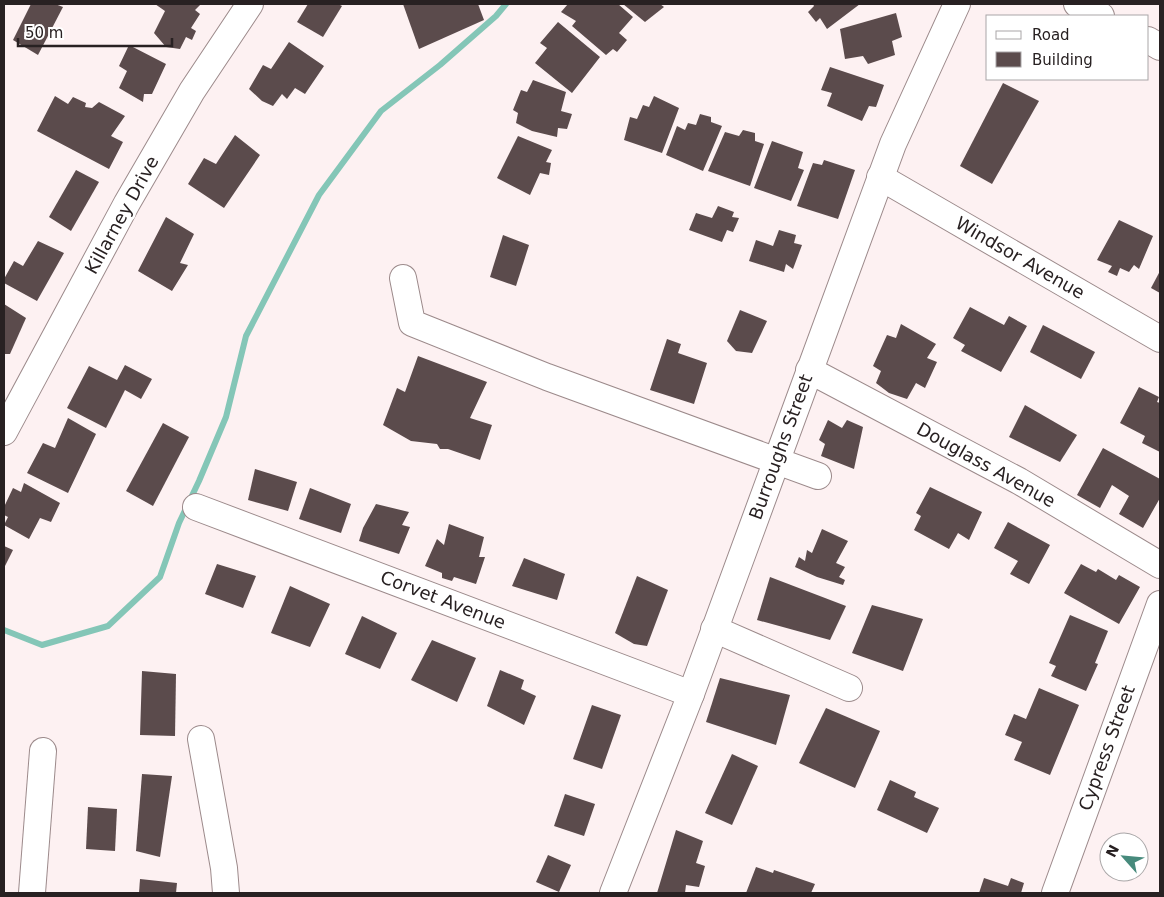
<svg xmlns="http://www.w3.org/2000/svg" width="1164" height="897" viewBox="0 0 1164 897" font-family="'DejaVu Sans',sans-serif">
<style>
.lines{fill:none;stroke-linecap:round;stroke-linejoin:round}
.stream{stroke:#84c6b7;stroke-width:6}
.building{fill:#5b4b4c}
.minor-casing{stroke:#9c8a8b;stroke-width:28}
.minor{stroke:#fff;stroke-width:26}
.labels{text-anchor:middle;stroke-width:5;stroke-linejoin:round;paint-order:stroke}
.street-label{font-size:18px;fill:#282122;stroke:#fff}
</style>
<rect width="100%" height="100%" fill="#fdf1f2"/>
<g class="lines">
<path class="stream" d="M4 630 42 645 108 626 160 577 179 523 199 481 226 417 246 336 319 195 381 111 440 65 496 16 506 4"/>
</g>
<g class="building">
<path d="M31 4H55L63 7 38 55 13 40Z"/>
<path d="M155 4H201L195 10 200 14 191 28 196 31 192 40 186 37 180 49 166 47 154 33 165 11Z"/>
<path d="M308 4H338L342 6 323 37 297 22Z"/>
<path d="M403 4H478L484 20 419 49Z"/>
<path d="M568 4H618L633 17 619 33 627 40 617 52 613 49 606 55 572 26 576 21 561 12Z"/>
<path d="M623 4H660L664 7 645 22Z"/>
<path d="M813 4H860L827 29 820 18 816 22 808 12 814 6Z"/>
<path d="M896 13 902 37 892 41 895 55 868 64 863 56 845 59 840 29Z"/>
<path d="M558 22 600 57 572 93 535 63 547 48 540 43Z"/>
<path d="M289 42 324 66 305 94 295 88 287 99 282 94 273 106 262 101 249 89 263 65 271 69Z"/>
<path d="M129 45 166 64 152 94H144L143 102 119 88 127 71 119 66Z"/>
<path d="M830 67 884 85 876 107 869 106 862 121 827 106 832 93 821 90Z"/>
<path d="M533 80 566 92 561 111 572 114 567 129 558 128 557 137 532 131 516 123 518 113 513 110 521 90 527 92Z"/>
<path d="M1003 83 1039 101 992 184 960 166Z"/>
<path d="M55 96 68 104 73 97 86 103 85 107 92 108 99 102 125 116 111 136 123 142 109 169 37 131Z"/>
<path d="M654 96 679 108 662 153 624 140 630 117 637 119 643 105 649 107Z"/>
<path d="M700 114 711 117V122L722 126 703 171 666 155 677 126 685 130 688 123 696 125Z"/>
<path d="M743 130 755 133V141L764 144 750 186 708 171 725 132 739 136Z"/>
<path d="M235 135 260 155 224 208 188 184 204 158 216 164Z"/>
<path d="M518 136 552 150 546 162 551 163 549 175 540 173 530 195 497 178Z"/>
<path d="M772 141 803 152 798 168 804 170 791 201 754 188Z"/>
<path d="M824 160 855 170 838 219 797 206 813 163 822 165Z"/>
<path d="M76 170 99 182 71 231 49 217Z"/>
<path d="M718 206 734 212 732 217 739 218 733 232 727 230 722 242 689 230 696 213 712 218Z"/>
<path d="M166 217 194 234 180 263 188 265 172 291 138 271Z"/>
<path d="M1119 220 1153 236 1139 269 1134 265 1129 272 1120 268 1117 276 1108 272 1112 266 1097 260Z"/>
<path d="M779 230 796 235 794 243 802 245 793 269 786 264 784 272 749 261 756 240 773 246Z"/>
<path d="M503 235 529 245 516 286 490 277Z"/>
<path d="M38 241 64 253 37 301 4 283V279L14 261 23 266Z"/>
<path d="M1160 271V293L1151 288Z"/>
<path d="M4 304 26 318 10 354H4Z"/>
<path d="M970 307 1004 325 1009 316 1027 326 1001 372 961 351 965 345 953 338Z"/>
<path d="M740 310 767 321 752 353 736 351 727 341Z"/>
<path d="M901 324 936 344 927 358 937 362 925 388 916 383 907 399 889 393 876 383 881 371 873 366 887 335 896 338Z"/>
<path d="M1043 325 1095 352 1081 379 1030 352Z"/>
<path d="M667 339 681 344 678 353 707 363 694 404 650 390Z"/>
<path d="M418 356 487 382 470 418 492 425 480 460 448 449H440L437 444 411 441 383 425 397 388 405 392Z"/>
<path d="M125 365 152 379 141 399 125 390 106 428 67 408 89 366 117 380Z"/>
<path d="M1139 387 1159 397 1157 402 1160 403V452L1142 443 1145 436 1120 423Z"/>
<path d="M1025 405 1077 435 1060 462 1009 437Z"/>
<path d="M68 418 96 434 68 493 27 473 43 443 55 448Z"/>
<path d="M828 420 842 428 847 420 863 427 854 469 821 456 825 444 819 440Z"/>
<path d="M163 423 189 437 153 506 126 491Z"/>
<path d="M1103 448 1160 479V498L1143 528 1119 514 1129 496 1112 485 1100 508 1077 495Z"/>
<path d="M255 469 297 482 288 511 248 500Z"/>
<path d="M24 483 60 503 51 522 40 518 29 539 4 525 8 517 4 515V507L13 488 21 492Z"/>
<path d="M930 487 982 512 969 540 958 533 949 549 914 530 921 516 916 513Z"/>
<path d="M310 488 351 504 341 533 299 519Z"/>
<path d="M376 504 409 512 402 525 410 527 399 554 359 541 363 528Z"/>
<path d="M1008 522 1050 545 1029 584 1010 574 1018 561 994 548Z"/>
<path d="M449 524 484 537 479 557H485L476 584 454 577 452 581 442 578V573L425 566 437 539 444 545Z"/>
<path d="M822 529 848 541 836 563 845 567 839 577 845 580 843 585 817 577 795 567 799 557 805 561 807 550 812 553Z"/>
<path d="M4 546 13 550 4 568Z"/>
<path d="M524 558 565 574 557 600 512 586Z"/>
<path d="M217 564 256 576 243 608 205 594Z"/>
<path d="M1081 564 1096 572 1098 569 1116 580 1119 575 1140 587 1119 624 1064 593Z"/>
<path d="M637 576 668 590 647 646 634 644 615 633Z"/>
<path d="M770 577 846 606 830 640 757 620Z"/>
<path d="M290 586 330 604 310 647 271 633Z"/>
<path d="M872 605 923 619 903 671 852 653Z"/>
<path d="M1070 615 1108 631 1095 663 1098 664 1086 691 1051 676 1056 666 1049 663Z"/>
<path d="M362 616 397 633 380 669 345 654Z"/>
<path d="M432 640 476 658 457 702 411 680Z"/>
<path d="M500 670 524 680 521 689 536 696 524 725 487 706Z"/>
<path d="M142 671 176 674 175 736 140 735Z"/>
<path d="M720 678 790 695 776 745 706 722Z"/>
<path d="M1039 688 1079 705 1050 775 1014 760 1022 742 1005 735 1014 714 1026 719Z"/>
<path d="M592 705 621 715 602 769 573 759Z"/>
<path d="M826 708 880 731 855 788 799 763Z"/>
<path d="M732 754 758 766 732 825 705 813Z"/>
<path d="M142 774 172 776 160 857 136 851Z"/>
<path d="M890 780 916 792 914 797 939 808 927 833 877 810Z"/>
<path d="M565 794 595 804 584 836 554 826Z"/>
<path d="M88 807 117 809 115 851 86 849Z"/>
<path d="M676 830 703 841 696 863 705 866 699 887 686 885 685 893H657Z"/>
<path d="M548 855 571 865 559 892 536 882Z"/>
<path d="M756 867 773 873 774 870 815 884 811 893H746Z"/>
<path d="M984 878 1008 886 1011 878 1024 883 1021 893H979Z"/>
<path d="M140 879 177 883 176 893H139Z"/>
</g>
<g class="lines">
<g class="minor-casing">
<g id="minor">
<path d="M1077 4 1101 16"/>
<path d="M1148 40 1160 47"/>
<path d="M880 177 1160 339"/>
<path d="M403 278 412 323 547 377 818 476"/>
<path d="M809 370 1019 481 1160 565"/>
<path d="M4 432 127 203 192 91 250 4"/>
<path d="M196 507 691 694"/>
<path d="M714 629 849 688"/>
<path d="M201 739 224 868 226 893"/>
<path d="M32 893 43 751"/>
<path d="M613 893 691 694 893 144 957 4"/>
<path d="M1055 893 1160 604"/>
</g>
</g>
<use href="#minor" class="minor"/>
</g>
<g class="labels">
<g class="street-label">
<text transform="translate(122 215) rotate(-61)" y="6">Killarney Drive</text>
<text transform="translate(1020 258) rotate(30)" y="6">Windsor Avenue</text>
<text transform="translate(781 447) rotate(-70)" y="6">Burroughs Street</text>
<text transform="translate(986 465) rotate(29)" y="6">Douglass Avenue</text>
<text transform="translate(443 600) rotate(21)" y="6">Corvet Avenue</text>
<text transform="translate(1107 748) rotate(-70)" y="6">Cypress Street</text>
</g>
</g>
<rect width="1164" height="897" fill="none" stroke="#282122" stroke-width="10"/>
<rect x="986" y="15" width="162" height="65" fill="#ffffff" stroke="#a9a6a7"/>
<rect x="996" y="31" width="25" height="8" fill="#ffffff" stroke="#a9a6a7"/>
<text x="1032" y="40" font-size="15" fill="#282122">Road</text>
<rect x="996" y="52" width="25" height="15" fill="#5b4b4c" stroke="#a9a6a7"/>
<text x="1032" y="65" font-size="15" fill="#282122">Building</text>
<g transform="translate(1124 857) rotate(297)"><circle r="24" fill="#ffffff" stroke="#a9a6a7"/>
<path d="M0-4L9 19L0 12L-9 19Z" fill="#478a7c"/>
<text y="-8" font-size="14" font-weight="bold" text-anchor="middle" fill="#282122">N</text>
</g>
<path d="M18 38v8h154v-8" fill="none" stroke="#282122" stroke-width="2.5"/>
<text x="25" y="38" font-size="15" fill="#282122" stroke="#ffffff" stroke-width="4" paint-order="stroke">50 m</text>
</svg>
